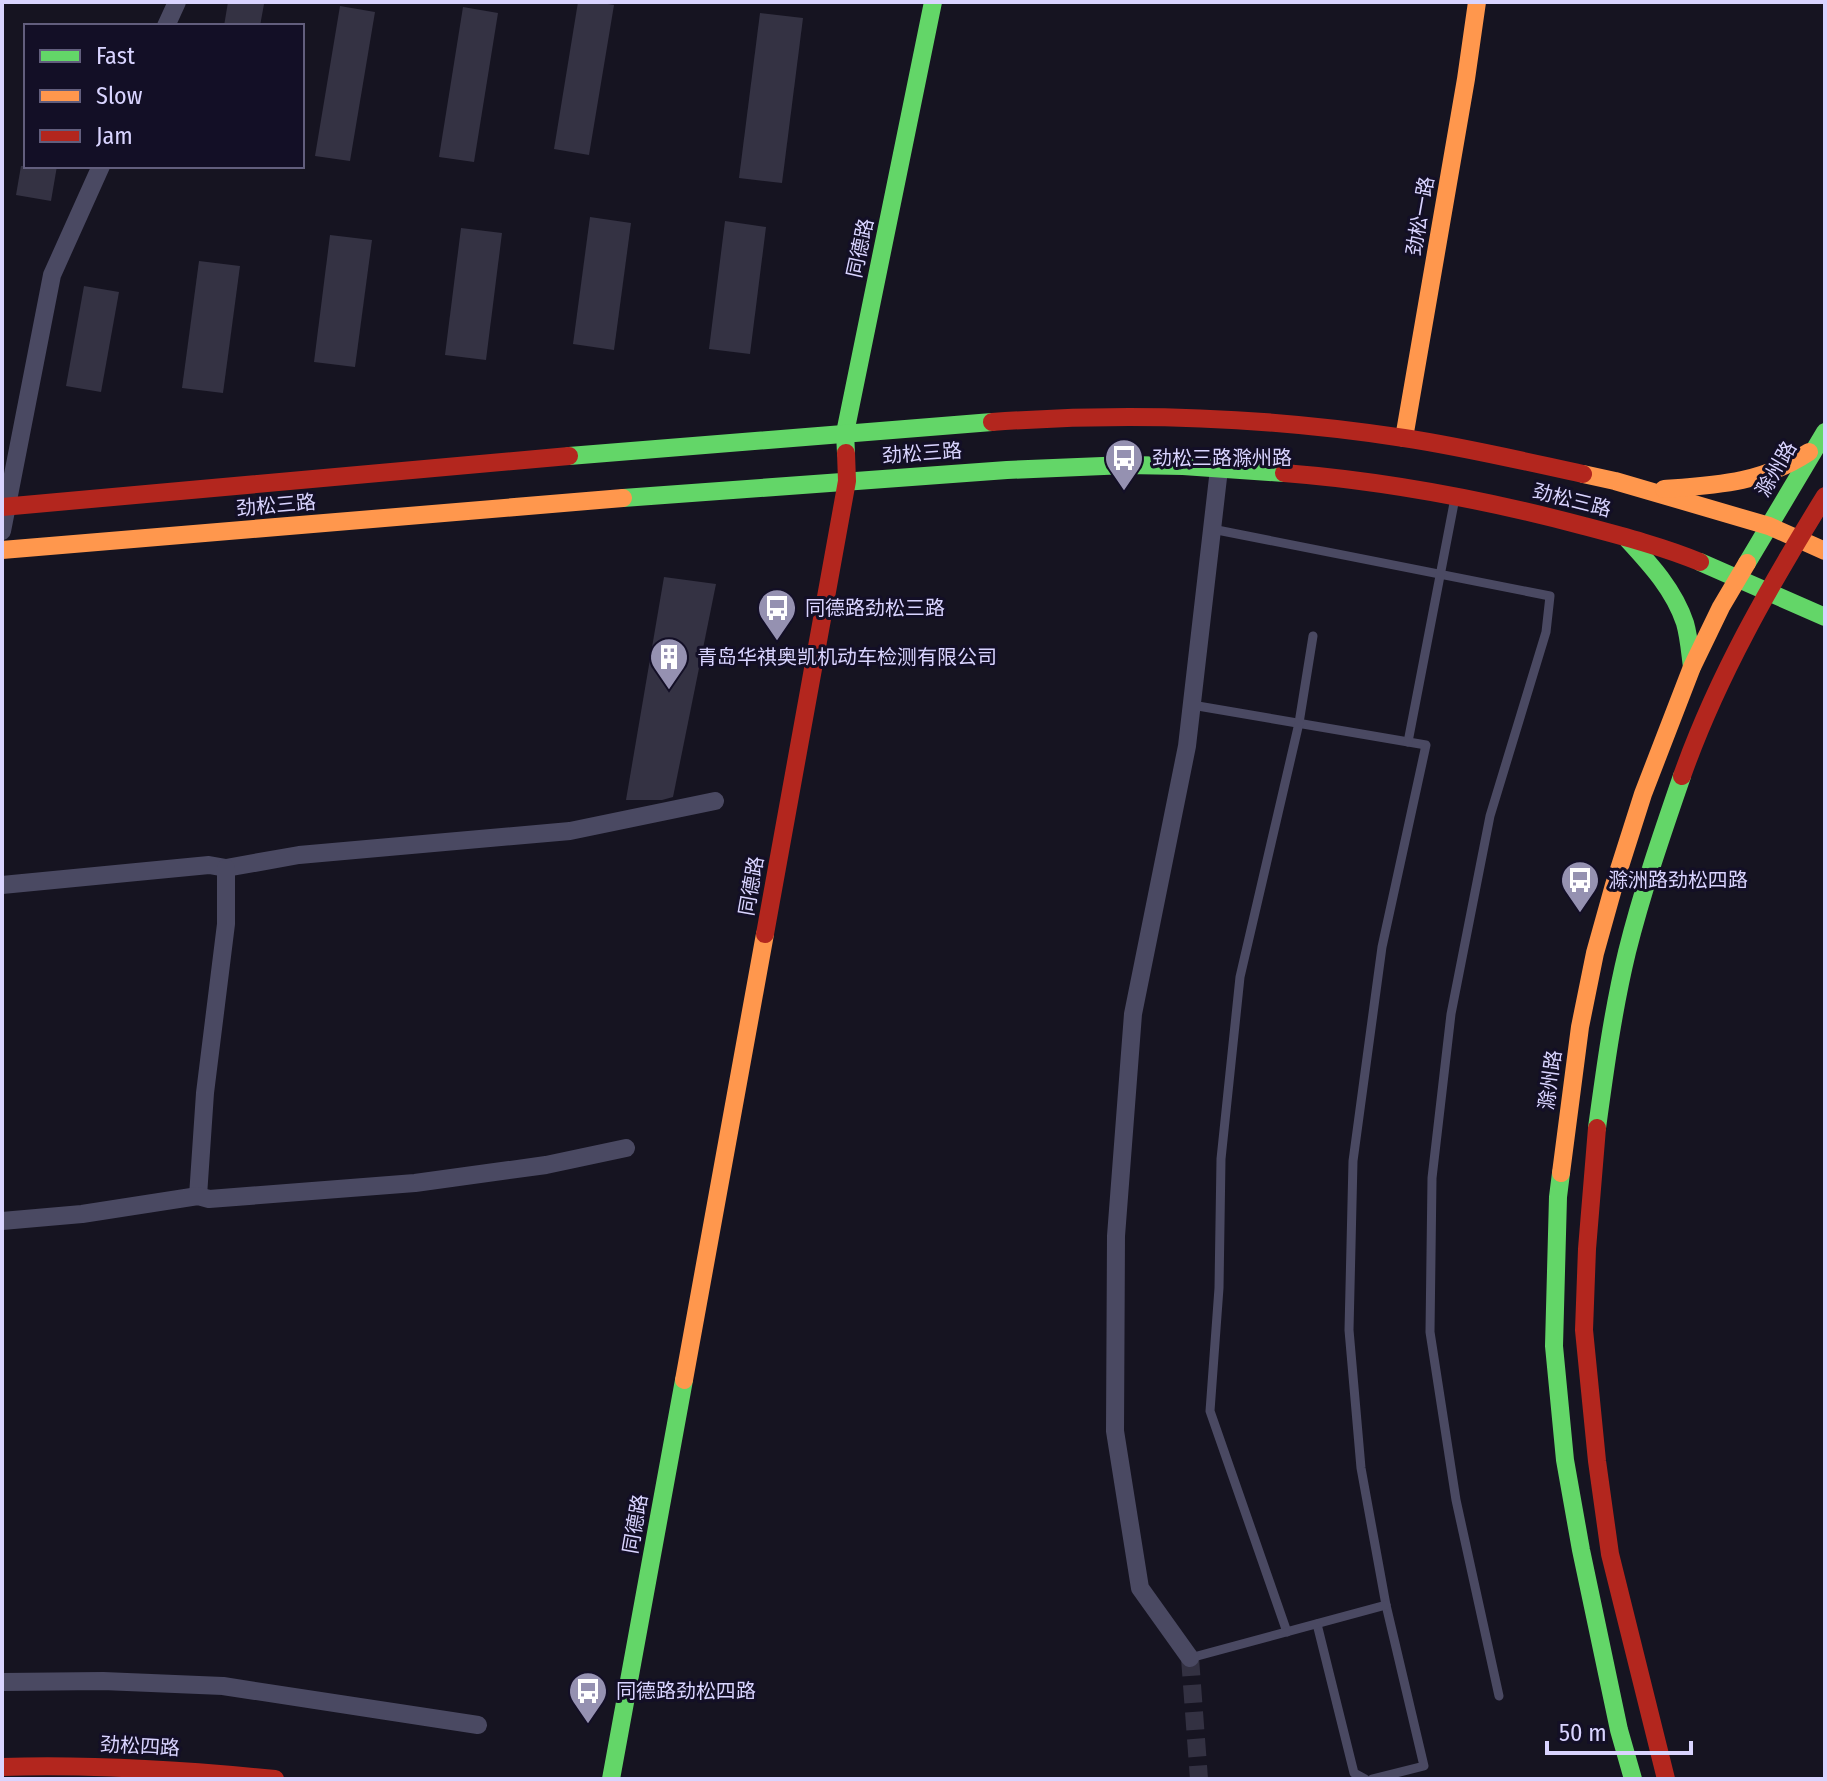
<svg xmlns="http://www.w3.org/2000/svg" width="1827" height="1781" viewBox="0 0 1827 1781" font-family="'Fira Sans Condensed','Noto Sans SC',sans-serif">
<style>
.building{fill:#343243}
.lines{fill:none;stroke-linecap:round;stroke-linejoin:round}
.street-tunnel{stroke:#333142;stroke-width:18;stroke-dasharray:18 9;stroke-linecap:butt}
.lane{stroke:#4a4962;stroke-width:9}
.street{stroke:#4a4962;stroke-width:18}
.fast{stroke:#63d668;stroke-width:18}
.slow{stroke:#ff974d;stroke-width:18}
.jam{stroke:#b3261e;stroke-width:18}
.labels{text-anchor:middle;stroke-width:6;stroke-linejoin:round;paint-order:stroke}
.street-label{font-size:20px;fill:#d9d4ff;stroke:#130f26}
.poi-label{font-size:20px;fill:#d9d4ff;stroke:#130f26;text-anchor:start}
</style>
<rect width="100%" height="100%" fill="#161421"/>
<g class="building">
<path d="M228 2H251L264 4 260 26H224Z"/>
<path d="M578 2H596L614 5 589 155 554 149Z"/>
<path d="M340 6 375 12 350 161 315 156Z"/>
<path d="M463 7 498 13 474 162 439 157Z"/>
<path d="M760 13 803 18 782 183 739 178Z"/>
<path d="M21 166H57L51 201 16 195Z"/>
<path d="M590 217 631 223 614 350 573 344Z"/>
<path d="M725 221 766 227 750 354 709 349Z"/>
<path d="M461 228 502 233 486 360 445 355Z"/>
<path d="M330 235 372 240 355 367 314 362Z"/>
<path d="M199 261 240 266 223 393 182 388Z"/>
<path d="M84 286 119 292 101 392 66 386Z"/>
<path d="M664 577 716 584 673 797 662 800H626Z"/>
</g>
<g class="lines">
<path class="street-tunnel" d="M1190 1658 1199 1779"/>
<g class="lane">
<path d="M1212 529 1550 596 1546 632 1490 816 1451 1014 1432 1178 1430 1332 1456 1500 1499 1696"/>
<path d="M1192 705 1426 745 1382 947 1353 1161 1349 1330 1361 1468 1386 1605 1424 1766 1372 1779"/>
<path d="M1408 742 1455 498"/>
<path d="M1317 1624 1354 1773 1365 1779"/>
<path d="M1287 1632 1210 1411 1219 1288 1221 1159 1240 977 1299 723 1313 636"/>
<path d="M1190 1658 1386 1605"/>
</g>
<g class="street">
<path d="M166 26 177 2"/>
<path d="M2 531 52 275 101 166"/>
<path d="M2 885 209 865 226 868 299 855 570 831 715 801"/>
<path d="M198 1196 205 1093 226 924V868"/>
<path d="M2 1221 82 1214 198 1196 209 1199 415 1183 546 1165 626 1148"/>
<path d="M1190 1658 1140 1588 1115 1431 1116 1236 1133 1014 1187 746 1219 469"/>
<path d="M2 1682 103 1681 223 1686 478 1725"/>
</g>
<g class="fast">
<path d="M846 453 845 433 933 2"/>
<path d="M569 456 992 422"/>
<path d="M623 498 1007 470 1127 465 1183 466 1284 473"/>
<path d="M1628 540C1651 565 1674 590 1685 623 1689 637 1690 652 1692 667"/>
<path d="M1700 562 1825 617"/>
<path d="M1747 563 1825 432"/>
<path d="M1597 1128C1605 1069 1613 1010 1627 952 1642 892 1662 834 1682 776"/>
<path d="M1561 1173 1558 1197 1554 1346 1565 1460 1581 1550 1619 1730 1633 1779"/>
<path d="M611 1779 684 1380"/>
</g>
<g class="slow">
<path d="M1404 438 1466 79 1477 2"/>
<path d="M1583 474 1615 481 1769 526 1825 551"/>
<path d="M1664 489C1718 485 1762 483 1809 452"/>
<path d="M2 550 623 498"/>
<path d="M1561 1173 1580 1027 1595 953 1614 885 1643 794 1692 667 1721 607 1747 563"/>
<path d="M684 1380 765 934"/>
</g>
<g class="jam">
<path d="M992 422C1130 412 1268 417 1404 438 1464 447 1523 461 1583 474"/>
<path d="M1284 473C1386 481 1486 500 1584 526 1622 536 1664 547 1700 562"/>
<path d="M2 507 569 456"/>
<path d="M1682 776C1717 677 1770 585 1825 496"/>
<path d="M765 934 847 481 846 453"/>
<path d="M1597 1128 1587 1249 1584 1330 1597 1461 1610 1554 1666 1779"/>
<path d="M2 1767C93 1764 184 1770 275 1779"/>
</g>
</g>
<defs>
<g id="bus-pin" transform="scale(2)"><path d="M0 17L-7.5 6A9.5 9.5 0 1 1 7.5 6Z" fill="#9591b1" stroke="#130f26"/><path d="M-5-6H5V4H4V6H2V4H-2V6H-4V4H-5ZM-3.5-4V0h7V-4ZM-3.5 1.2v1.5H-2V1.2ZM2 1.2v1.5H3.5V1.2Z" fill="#fff"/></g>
<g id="building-pin" transform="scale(2)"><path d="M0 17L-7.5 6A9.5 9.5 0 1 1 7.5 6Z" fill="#9591b1" stroke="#130f26"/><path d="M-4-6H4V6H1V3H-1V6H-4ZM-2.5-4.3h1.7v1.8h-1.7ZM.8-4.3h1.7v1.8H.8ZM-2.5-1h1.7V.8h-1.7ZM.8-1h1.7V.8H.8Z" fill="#fff"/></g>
</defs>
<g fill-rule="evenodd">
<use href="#bus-pin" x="1124" y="458"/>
<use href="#bus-pin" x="777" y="608"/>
<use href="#building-pin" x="669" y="657"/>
<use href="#bus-pin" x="1580" y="880"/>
<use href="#bus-pin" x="588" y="1691"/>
</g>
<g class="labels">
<g class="street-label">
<text transform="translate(1420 216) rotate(-80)" y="7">劲松一路</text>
<text transform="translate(860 248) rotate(-78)" y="7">同德路</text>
<text transform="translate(922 453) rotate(-4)" y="7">劲松三路</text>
<text transform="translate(1776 469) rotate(-60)" y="7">滁州路</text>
<text transform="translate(1572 500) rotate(14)" y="7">劲松三路</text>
<text transform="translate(276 505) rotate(-5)" y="7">劲松三路</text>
<text transform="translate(751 886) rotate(-80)" y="7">同德路</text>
<text transform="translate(1550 1080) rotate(-82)" y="7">滁州路</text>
<text transform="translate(635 1524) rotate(-80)" y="7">同德路</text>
<text transform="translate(140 1746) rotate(3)" y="7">劲松四路</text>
</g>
<g class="poi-label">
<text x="1152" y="465">劲松三路滁州路</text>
<text x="805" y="615">同德路劲松三路</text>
<text x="697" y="664">青岛华祺奥凯机动车检测有限公司</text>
<text x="1608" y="887">滁洲路劲松四路</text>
<text x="616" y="1698">同德路劲松四路</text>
</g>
</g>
<rect width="1827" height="1781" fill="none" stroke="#d9d4ff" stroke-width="8"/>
<rect x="24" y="24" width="280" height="144" fill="#130f26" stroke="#625e7d" stroke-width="2"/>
<rect x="40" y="50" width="40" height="12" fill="#63d668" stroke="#625e7d" stroke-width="2"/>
<text x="96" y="64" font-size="24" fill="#d9d4ff">Fast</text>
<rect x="40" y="90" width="40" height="12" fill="#ff974d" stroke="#625e7d" stroke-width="2"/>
<text x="96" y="104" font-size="24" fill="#d9d4ff">Slow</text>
<rect x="40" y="130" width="40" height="12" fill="#b3261e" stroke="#625e7d" stroke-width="2"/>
<text x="96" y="144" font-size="24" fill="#d9d4ff">Jam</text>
<path d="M1547 1741v12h144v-12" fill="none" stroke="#d9d4ff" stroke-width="4"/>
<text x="1559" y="1741" font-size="24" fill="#d9d4ff" stroke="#130f26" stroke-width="6" paint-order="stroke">50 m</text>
</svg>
